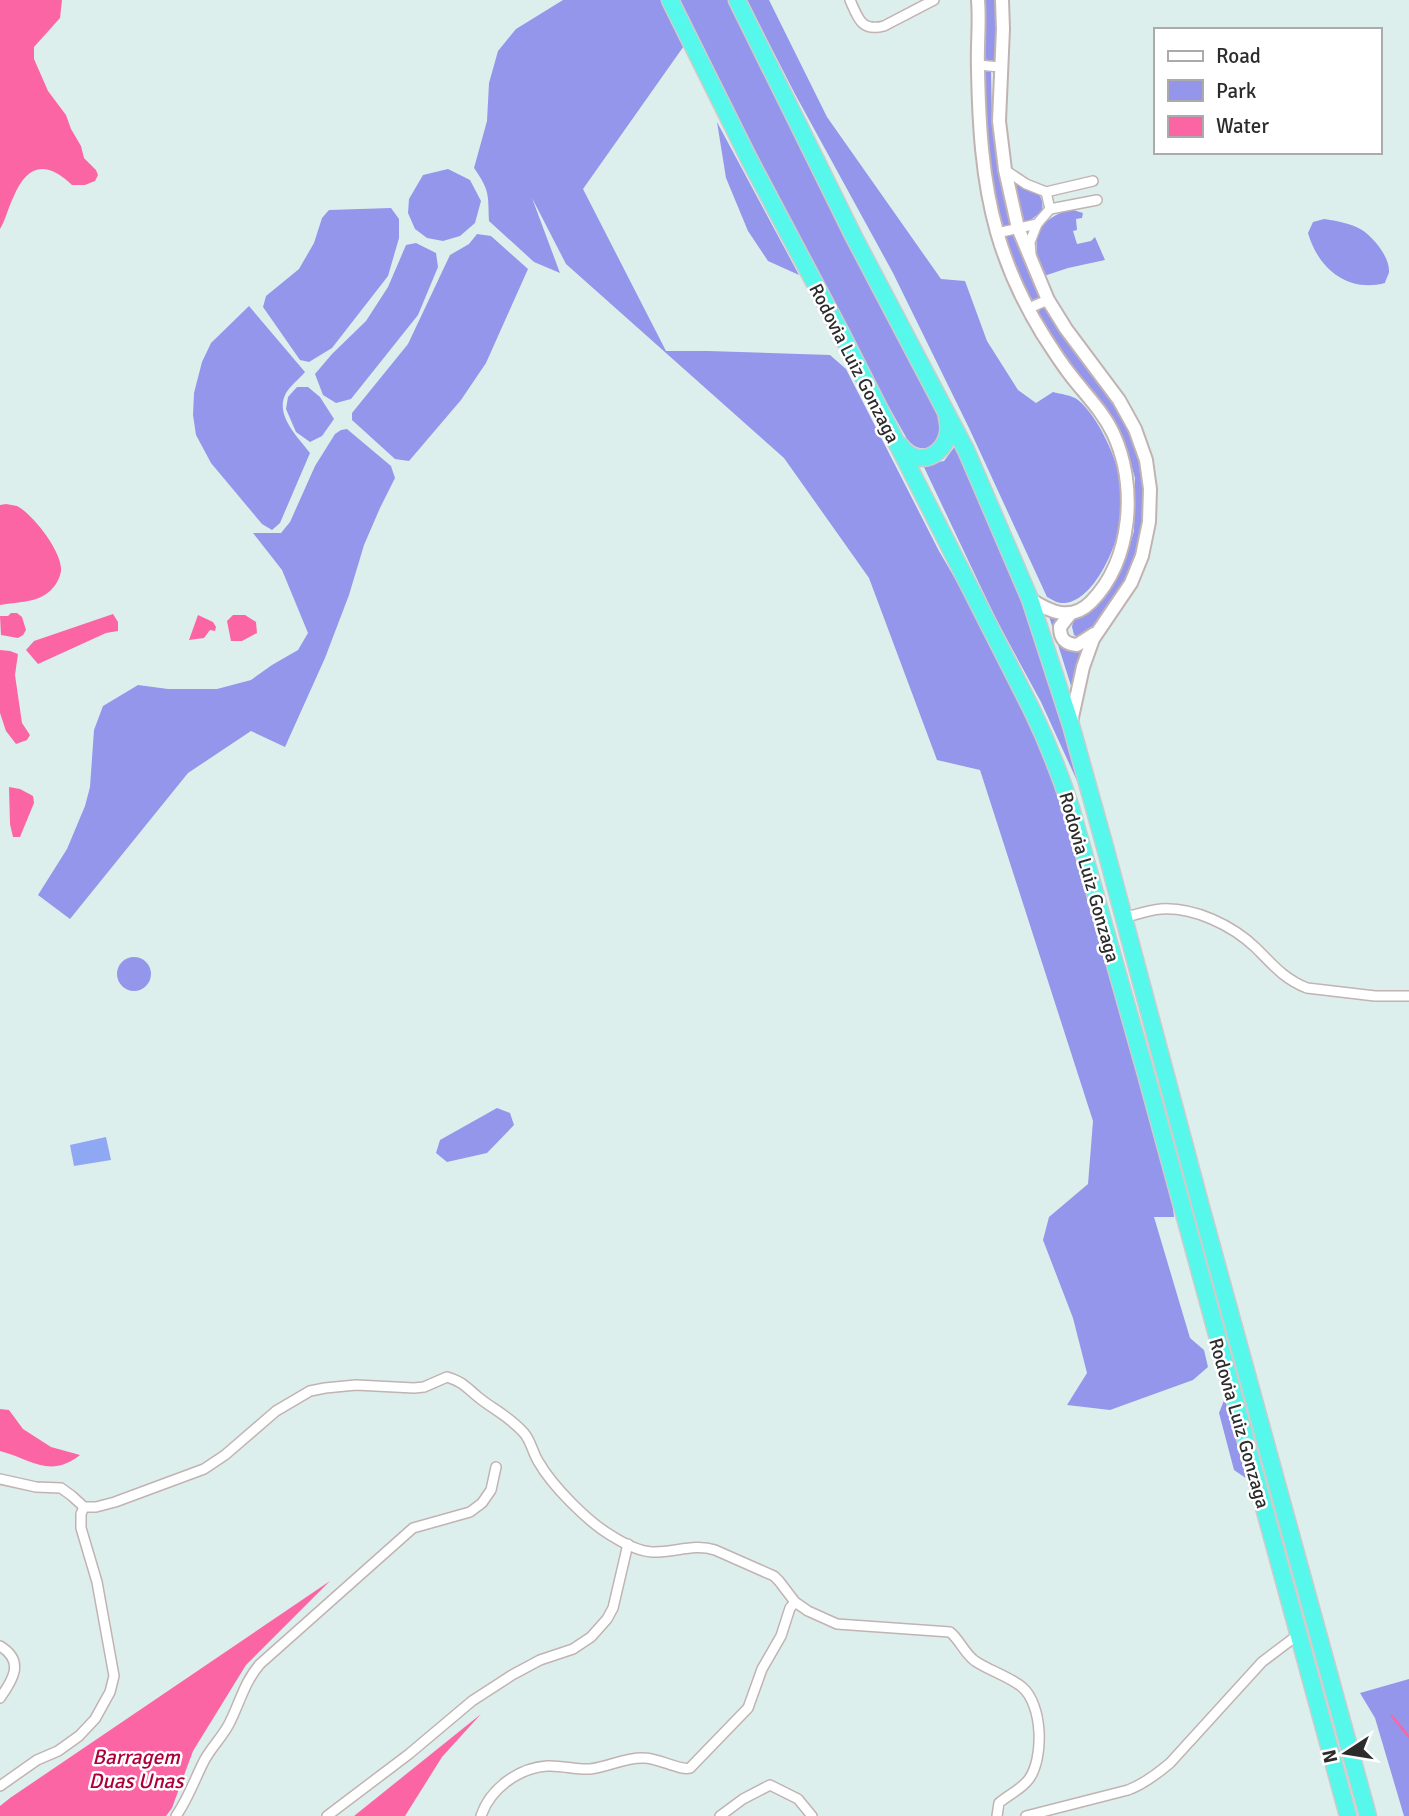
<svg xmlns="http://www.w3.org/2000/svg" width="1409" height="1816" viewBox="0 0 1409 1816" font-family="Signika,sans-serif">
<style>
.green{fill:#9496eb}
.pitch{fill:#8ea8f4}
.water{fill:#fc65a4}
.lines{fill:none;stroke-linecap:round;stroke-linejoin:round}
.stream{stroke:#fc65a4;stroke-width:2.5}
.minor-casing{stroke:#c1b3b1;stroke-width:12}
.secondary-casing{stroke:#c1b3b1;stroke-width:16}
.trunk-casing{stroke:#ccc;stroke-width:19}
.minor{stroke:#fff;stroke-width:9}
.secondary{stroke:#fff;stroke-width:12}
.trunk{stroke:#55f8ea;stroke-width:16}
.labels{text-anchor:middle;stroke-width:5;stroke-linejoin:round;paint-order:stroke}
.street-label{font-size:19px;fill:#2c2c2c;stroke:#fff}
.water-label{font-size:21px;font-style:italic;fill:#ac003a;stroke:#fff}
</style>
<rect width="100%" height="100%" fill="#ddefed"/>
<g class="green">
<path d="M563 0H661L683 37 668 0H737L945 416 939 444C925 450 917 451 907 439L749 159 686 43 583 189 666 351H708L830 355 846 369 939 551 971 606 1021 703 1054 776 1170 1184 1174 1217H1154L1190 1338 1204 1350 1208 1367 1193 1380 1110 1410 1067 1405 1087 1373 1073 1318 1043 1240 1049 1217 1088 1184 1093 1121 980 770 937 760 869 578 784 458 566 264 532 198 560 273 534 262 489 221C488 194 490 191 474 168L487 121 489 83 498 51 516 29Z"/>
<path d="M747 0H769L827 117 941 279 965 281 987 341 1018 390 1036 403 1053 392C1060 394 1072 395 1078 400 1098 416 1118 460 1121 485 1123 496 1123 511 1121 522 1116 547 1093 605 1061 603 1057 603 1051 599 1047 597L969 428 893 273 795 94Z"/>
<path d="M982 0H995V61L982 59Z"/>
<path d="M983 70H991L992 120 995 122 1014 227 1003 228 986 167Z"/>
<path d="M717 122 799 275 768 261 748 231 726 178Z"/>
<path d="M448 169 470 180 481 201 475 223 460 236 443 241 427 238 415 229 408 213 409 199 423 175Z"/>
<path d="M1019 182C1033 190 1045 192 1042 211L1027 223 1023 220 1015 183Z"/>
<path d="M391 208 399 219V238L388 276 332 348 309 362 300 360 263 307 266 296 299 269 314 243 322 218 329 210Z"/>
<path d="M1070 209 1083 213 1082 218 1076 219 1077 230 1073 231 1077 244 1091 241 1095 237 1105 260 1068 268 1044 276C1030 243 1034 221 1070 209Z"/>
<path d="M1324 219C1337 221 1350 223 1362 230 1373 237 1390 257 1389 272 1389 274 1385 281 1385 283 1347 293 1318 268 1308 233L1313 222Z"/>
<path d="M1016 232 1042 296 1030 301 1013 265 1003 236Z"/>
<path d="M477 234 491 236 528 269 486 363 461 400 409 461 395 459 352 420V413L408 344 450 255 469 244Z"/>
<path d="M416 243 436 253 438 267 418 315 351 399 336 403 323 395 315 374 332 354 366 321 388 287 406 245Z"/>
<path d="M249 306 305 372C299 379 290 386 286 393 274 415 298 437 310 453L280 523 272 530 262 524 211 463 196 435 193 415 194 393 202 362 211 343Z"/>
<path d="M1048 307 1132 428 1147 489 1139 558 1102 624 1078 637 1074 635 1072 627 1074 617 1096 606 1111 586 1126 557 1134 531 1135 478 1127 450 1115 426 1063 354 1038 312 1041 308Z"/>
<path d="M297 387H308L320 397 334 419 322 436 310 442 296 432 286 409 288 397Z"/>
<path d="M347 429 391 466 395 478 380 508 364 545 349 595 325 658 285 747 251 731 188 773 70 919 38 895 67 849 85 806 90 787 94 730 103 706 138 685 168 689H217L251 680 272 665 298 650 308 633 282 570 253 533H281L290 522 315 466 335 434 341 430Z"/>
<path d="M958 442 1001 531 1089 807 1041 702 996 619 923 465 944 461Z"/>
<path d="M1048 613 1066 616 1062 644 1093 639 1072 689Z"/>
<circle cx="134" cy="974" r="17"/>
<path d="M497 1108 510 1113 514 1125 487 1153 447 1162 436 1153 440 1140Z"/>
<path d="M1228 1390 1256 1485 1234 1470 1219 1413Z"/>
<path d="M1409 1679V1816H1404L1375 1718 1360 1693Z"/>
</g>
<path class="pitch" d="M106 1137 111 1160 74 1166 70 1145Z"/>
<g class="water">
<path d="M0 0H62L60 18 34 47V59L48 91 66 115 71 129 81 146 84 158 96 170 98 175 95 181 85 185H72C46 160 27 164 13 198 8 208 6 219 0 229Z"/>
<path d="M6 504C10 505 13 505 17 506 33 514 63 553 61 571 60 578 56 585 51 590 38 603 17 602 0 605V505Z"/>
<path d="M11 613H17L22 617 26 630 23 635 18 638 1 635 0 616H8Z"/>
<path d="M113 614 118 622V631L106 633 38 664 26 650 34 641Z"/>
<path d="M198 615 213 622 216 627 215 631 210 630 204 638 189 640Z"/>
<path d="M233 615H245L256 622 257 633 242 641H231L227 621Z"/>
<path d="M0 650 10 651 18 654 15 675 22 723 30 735 27 740 16 744 6 731 0 713Z"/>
<path d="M9 787 20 789 33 796 34 803 20 837H13L10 824Z"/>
<path d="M0 1409 9 1410 23 1429 51 1447 80 1455C50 1479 31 1459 0 1451Z"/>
<path d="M330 1581 246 1665 193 1751 172 1808 166 1816H0V1806L10 1798Z"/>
<path d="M481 1714 442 1757 405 1816H354Z"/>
</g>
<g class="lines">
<path class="stream" d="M1392 1716 1409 1737"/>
<g class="minor-casing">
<g id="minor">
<path d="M850 0C858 18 861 32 884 26L934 0"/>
<path d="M978 65 1000 67"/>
<path d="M1046 192 1093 181"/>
<path d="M1050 209 1097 200"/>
<path d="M997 233 1037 224 1050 209 1046 192 1026 184 1005 170"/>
<path d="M1031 254 1030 242 1037 224"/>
<path d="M1029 308 1048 300"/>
<path d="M1123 918C1135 915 1148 910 1161 909 1194 907 1232 925 1256 948 1272 964 1284 979 1307 988L1375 996H1409"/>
<path d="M0 1479 36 1487 61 1488 72 1496 84 1507"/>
<path d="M0 1646C25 1661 13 1680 0 1698"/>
<path d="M0 1786 37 1760 58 1751 79 1736 95 1719 110 1692 114 1676 97 1582 81 1528V1514L84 1507H96L115 1502 204 1469 225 1455 276 1411 310 1391 325 1388 356 1385 414 1388 424 1387 447 1377C463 1382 465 1386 478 1397 494 1410 509 1416 524 1433 531 1441 532 1451 538 1461 552 1486 588 1522 612 1536 623 1543 639 1551 652 1552 674 1553 694 1543 715 1550L774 1576 779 1581 795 1602 808 1611 837 1624 950 1632C960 1640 964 1653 975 1661 990 1671 1008 1676 1022 1687 1043 1705 1044 1758 1029 1779 1021 1790 1009 1794 999 1803L997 1816"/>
<path d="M176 1816C188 1799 194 1781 203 1763 210 1748 223 1737 230 1722 240 1702 245 1681 260 1664L413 1528 470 1512 482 1503 491 1490 496 1467"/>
<path d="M327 1816 409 1754 472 1701 512 1675 540 1660 573 1649 591 1637 607 1619 613 1608 628 1544"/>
<path d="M481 1816C490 1789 518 1768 547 1766 561 1765 576 1770 590 1769 609 1767 625 1757 644 1758 658 1758 681 1771 690 1768L748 1708 762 1669 781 1636 790 1608 795 1602"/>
<path d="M720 1816 743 1799 770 1785 798 1799 812 1816"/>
<path d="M1026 1816 1128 1790C1144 1784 1157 1774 1170 1763L1262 1662 1299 1634"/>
</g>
</g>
<g class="secondary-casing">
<g id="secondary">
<path d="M978 0C980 23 977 46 978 69 979 124 982 179 997 232 1007 267 1023 302 1042 333 1051 347 1059 360 1069 373 1084 393 1102 410 1113 433 1137 484 1133 559 1091 602 1071 622 1050 612 1030 599"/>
<path d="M1002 0 1003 29 999 121 1005 170 1018 228 1048 300 1066 329 1119 400 1135 429 1146 460 1150 489 1149 522 1142 556 1131 583 1093 639 1083 667 1071 722"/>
<path d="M1070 614 1060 627C1060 639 1065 644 1077 645L1094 634"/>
</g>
</g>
<g class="trunk-casing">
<g id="trunk">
<path d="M670 0 749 159 840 331 1031 708C1047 741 1060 774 1071 808L1146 1074 1348 1816"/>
<path d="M737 0 854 237 966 450 1030 599 1071 725 1105 847 1201 1207 1368 1816"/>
<path d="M900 445C919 474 956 450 947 418"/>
</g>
</g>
<use href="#minor" class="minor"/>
<use href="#secondary" class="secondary"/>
<use href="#trunk" class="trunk"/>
</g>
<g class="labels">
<g class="street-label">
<text transform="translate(855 363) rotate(63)" y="7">Rodovia Luiz Gonzaga</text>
<text transform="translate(1090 877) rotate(74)" y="7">Rodovia Luiz Gonzaga</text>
<text transform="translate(1240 1423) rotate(74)" y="7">Rodovia Luiz Gonzaga</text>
</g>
<g class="water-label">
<text x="136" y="1764">Barragem<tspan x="136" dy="24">Duas Unas</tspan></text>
</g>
</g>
<rect x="1154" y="28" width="228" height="126" fill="#ffffff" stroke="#ababab" stroke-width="2"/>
<rect x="1168" y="51" width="35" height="10" fill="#ffffff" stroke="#ababab" stroke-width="2"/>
<text x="1216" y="63" font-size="21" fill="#2c2c2c">Road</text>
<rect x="1168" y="80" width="35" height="21" fill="#9496eb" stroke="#ababab" stroke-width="2"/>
<text x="1216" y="98" font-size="21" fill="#2c2c2c">Park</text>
<rect x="1168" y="116" width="35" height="21" fill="#fc65a4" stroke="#ababab" stroke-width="2"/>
<text x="1216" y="133" font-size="21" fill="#2c2c2c">Water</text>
<g transform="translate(1346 1753) rotate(258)" stroke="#ffffff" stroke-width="5" paint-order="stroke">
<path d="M0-5L12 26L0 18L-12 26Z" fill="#2c2c2c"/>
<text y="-10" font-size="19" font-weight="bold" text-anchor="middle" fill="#2c2c2c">N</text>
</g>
</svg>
